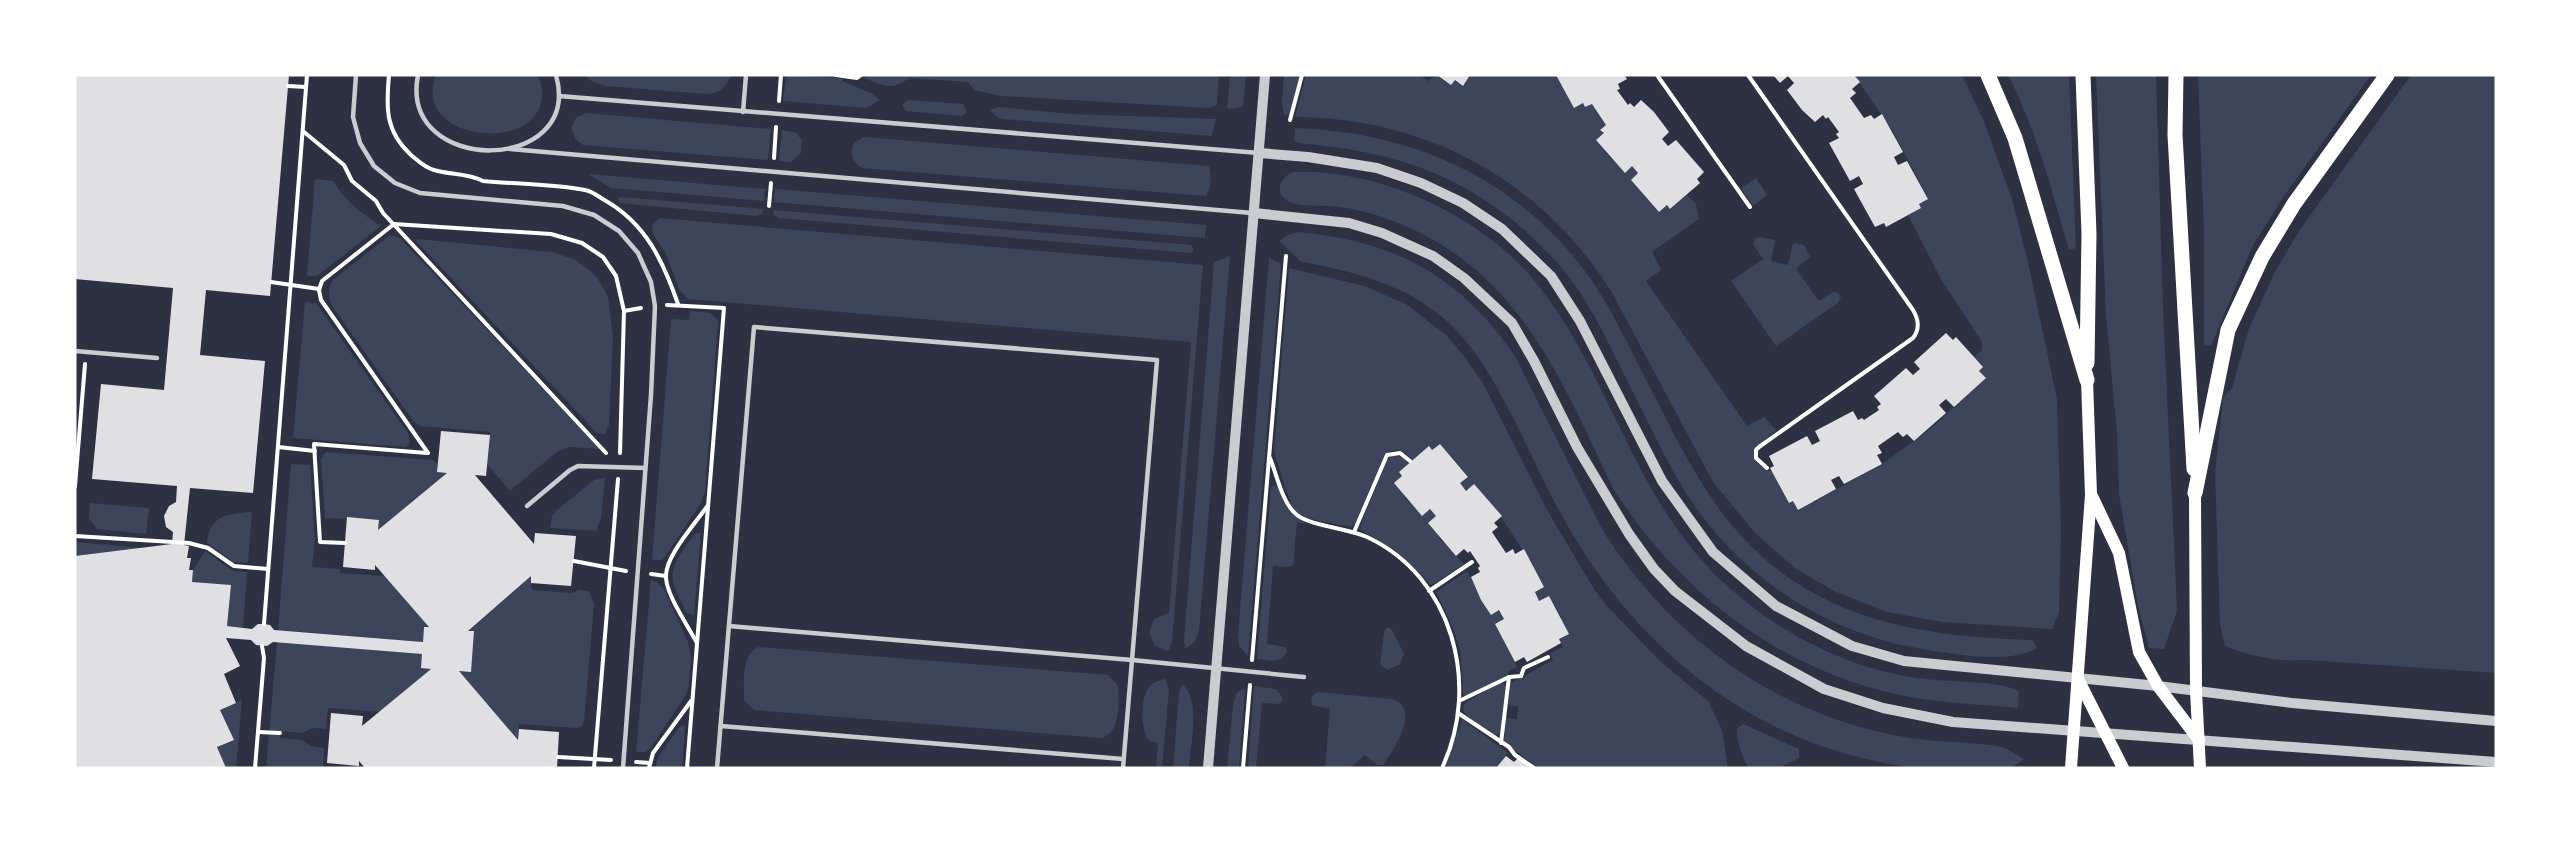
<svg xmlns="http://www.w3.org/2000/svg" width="2571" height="843" viewBox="0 0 2571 843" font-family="'Roboto Condensed',sans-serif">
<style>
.green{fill:#3c4559}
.building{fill:#e0e0e3}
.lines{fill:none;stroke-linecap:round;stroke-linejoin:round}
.path{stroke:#fff;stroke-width:4}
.service{stroke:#caccd0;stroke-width:4.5}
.tertiary{stroke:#caccd0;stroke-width:10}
.secondary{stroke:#fff;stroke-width:12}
.primary{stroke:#fff;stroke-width:15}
</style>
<rect width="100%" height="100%" fill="#2d3142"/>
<g class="green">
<path d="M436 75H538C569 157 407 149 436 75Z"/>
<path d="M584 75H731C727 87 718 94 705 94L606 86 593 82Z"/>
<path d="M789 75 842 78V81L871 93 880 100 866 108 783 101 786 78Z"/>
<path d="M872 75H1219L1217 105 1207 108 1001 96 974 90 968 82 909 78C891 92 883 85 864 78Z"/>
<path d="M1230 75H1246L1243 107 1227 109Z"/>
<path d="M1284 75H1300L1290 114 1286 115H1284L1282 104Z"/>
<path d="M1306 75H1420L1428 81 1437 75 1451 85 1455 80 1463 86 1470 75H1556L1574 108 1583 103 1585 107 1592 104 1606 125 1601 129 1604 133 1596 140 1612 160 1632 166 1638 173 1631 180 1659 212 1667 205 1671 209 1687 195 1696 204 1699 219 1652 252 1661 270 1646 281 1747 426 1764 417 1776 430 1756 448 1754 459 1759 465 1772 472 1789 503 1793 501 1814 502 1882 464 1928 431 1986 378 1979 371 1983 367 1974 357 1982 350V342L1942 281 1908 215 1921 208 1919 204 1928 198 1892 130 1854 75H1962L1983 119 2012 199 2028 262 2057 399 2061 530 2059 612 2052 629 1942 622 1887 612 1834 591 1796 569 1755 533 1713 482 1611 291C1540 180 1428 118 1295 117Z"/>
<path d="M2008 75H2069L2076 248 2069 250C2052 191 2036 130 2008 75Z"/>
<path d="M2096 75H2156L2163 307 2177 611 2164 649 2149 648 2138 606 2119 494 2117 433 2106 316Z"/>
<path d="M2198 75H2371L2284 196 2252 247 2211 346 2204 345V234Z"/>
<path d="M2411 75H2496V673L2307 660C2277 662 2253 657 2225 646L2220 624 2215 473 2223 398 2232 388 2249 328 2275 272 2299 231Z"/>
<path d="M907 100 963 104 967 112 962 116 906 111 902 105Z"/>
<path d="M999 107 1072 114 1216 119 1212 136 1003 119 998 118 990 110Z"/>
<path d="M586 113 771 129 768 160 583 145 576 140 571 128 576 118Z"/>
<path d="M1295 128C1406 132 1507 173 1578 262 1604 294 1623 334 1641 370 1686 456 1719 538 1808 590 1877 630 1953 637 2032 640L2037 648C2010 664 1959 655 1928 650 1824 635 1731 572 1679 481 1660 449 1645 415 1628 382 1606 338 1586 293 1552 257 1478 179 1403 152 1298 143L1294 140Z"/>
<path d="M782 130 795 132 802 140 801 153 791 162 779 161Z"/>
<path d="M864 137 1209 166C1212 176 1211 186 1206 196L862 168C852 162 849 154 854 143Z"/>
<path d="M1293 172C1339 170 1390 183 1431 203 1467 220 1500 243 1527 272 1613 369 1629 502 1733 591 1782 634 1847 667 1911 677 1945 683 1983 679 2015 689L2019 691 2018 708C1977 704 1935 703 1895 694 1776 667 1679 591 1614 490 1567 393 1529 293 1430 238 1403 223 1370 211 1340 207 1326 205 1297 208 1286 200 1274 192 1281 176 1293 172Z"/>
<path d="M588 174 765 189 764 201 611 188Z"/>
<path d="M1756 178 1767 195 1753 206 1741 188Z"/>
<path d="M315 179 333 181C344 200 362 214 381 226L317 276H307Z"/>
<path d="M775 189 1206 225 1205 238 774 202Z"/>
<path d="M621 197 764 209 762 214 756 216 620 203 618 199Z"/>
<path d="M773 210 1191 245 1194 250 1191 253 779 218 774 215Z"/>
<path d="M659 218 1203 265 1172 641 1169 651 1155 646 1149 632 1154 619 1169 613 1191 342 688 299 680 291 666 254 653 234 652 225Z"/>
<path d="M1298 232C1395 241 1459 275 1515 356L1602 529C1669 636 1774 713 1899 736 1934 743 1969 741 2003 747L2024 759 2011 768C1975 768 1938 771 1903 766 1745 743 1625 639 1554 501 1524 444 1492 358 1442 317 1398 281 1355 273 1300 261L1279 241 1290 234Z"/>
<path d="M390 235 400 238 600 449 570 447 558 451 510 491 487 464 490 432 421 426 414 422 332 306C328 296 327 287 334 279Z"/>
<path d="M1760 237 1775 240 1771 261 1788 265 1793 243 1804 245 1810 257 1796 269 1819 301 1833 292 1838 293 1841 297 1838 303 1776 346 1731 281 1763 259 1753 244 1755 239Z"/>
<path d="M418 239 552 252 576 260 596 276 608 296 613 337 609 425 605 434 597 433 416 241Z"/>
<path d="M1230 256 1199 631 1195 642 1185 649 1184 641 1214 262Z"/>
<path d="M1269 258 1281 264 1248 656 1239 646 1238 634Z"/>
<path d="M1289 268 1364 286 1406 304 1446 335 1464 356 1483 383 1547 510 1594 589 1606 605 1659 660 1708 701 1722 730 1728 768H1538L1504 742 1506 718 1517 719 1518 706 1508 705 1511 683 1553 660 1550 653 1563 647 1559 639 1561 617 1549 596 1539 601 1535 592 1544 587C1524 550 1502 516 1474 484L1466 491 1460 483 1468 476 1440 444 1413 461C1404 451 1398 446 1385 454L1355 523 1351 527 1306 518 1297 513 1292 506 1284 484 1274 451Z"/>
<path d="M305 302 316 303 408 433 410 442 406 447 293 438Z"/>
<path d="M690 311 710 313 718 321 705 492 701 503 664 558 661 560H652L671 319 689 320Z"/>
<path d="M326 452 433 460 447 473 378 530 379 520 325 518 321 459Z"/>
<path d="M1392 455 1403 457 1409 464 1399 472 1402 476 1405 498 1422 515 1430 509 1436 516 1439 538 1464 564 1434 584H1429L1420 573 1390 547 1359 529 1386 462Z"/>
<path d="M291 464 310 465 315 539 312 567 340 569V573L386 576 429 627H424L423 642 278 630Z"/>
<path d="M605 478 601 518 596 531 550 528 552 516 557 510 594 480Z"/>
<path d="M1274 485C1287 492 1283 511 1305 523H1297L1293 565 1290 567 1273 566 1267 644 1285 647 1287 651C1281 665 1270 660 1257 659L1271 487Z"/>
<path d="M90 503 149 508 146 534 97 529 89 518Z"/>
<path d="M252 512 248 563 234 562 207 543C210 515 227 514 252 512Z"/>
<path d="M696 533H701L694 616 686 612C675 588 664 577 682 552 686 545 691 538 696 533Z"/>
<path d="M75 542 142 548 75 556Z"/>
<path d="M205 551 233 571 247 572 243 628 227 626 231 586 192 582 193 570Z"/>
<path d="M1467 571 1491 615 1499 610 1504 619 1495 624 1517 667 1509 671 1508 675 1468 695H1463L1460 650 1453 628 1436 592Z"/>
<path d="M531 576V587L533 590 572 593 579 590 589 591 594 604 584 722 581 727 576 728 519 724 518 740 459 671 473 631H468Z"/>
<path d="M651 580 658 583 664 589 688 642 691 658 689 685 687 693 650 749 645 752H636Z"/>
<path d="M1386 628H1391L1404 654 1400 664 1387 670 1380 665 1384 632Z"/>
<path d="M277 642 422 654 431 669 380 712 328 708 326 729 313 728 302 733 280 731V738L302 740 311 746 324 748 323 768H266Z"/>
<path d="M759 647 1108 675 1118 685C1119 702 1121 734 1101 738L754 710 744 700C744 684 741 652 759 647Z"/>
<path d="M1166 679 1169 691 1162 768H1156L1158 743 1150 741C1140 732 1140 698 1149 687 1153 682 1159 680 1166 679Z"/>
<path d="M1501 682 1506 685 1500 733 1494 737 1464 713 1463 706 1465 703Z"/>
<path d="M1182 684C1202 699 1190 745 1189 768H1173L1179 692Z"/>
<path d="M1254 686 1276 689 1283 698 1280 704 1262 703 1256 768H1248Z"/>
<path d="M1245 688 1239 768H1227L1233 704 1237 693Z"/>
<path d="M1317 692 1392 699C1422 708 1394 749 1383 765H1377L1365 755 1350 768H1325L1330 709 1312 705 1311 698Z"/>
<path d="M242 700 236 768H226L217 747 233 739 220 710Z"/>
<path d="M1462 719 1508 753 1496 768H1445Z"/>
<path d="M1743 724 1799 749V758L1779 768H1749C1742 759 1737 741 1737 729Z"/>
<path d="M680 726H685L682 768H655L658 758Z"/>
</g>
<g class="building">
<path d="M75 75H289L270 296 206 290 200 355 265 361 253 493 190 488 184 545 189 546 187 558H191L189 570H193L192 582 231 585 227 626 252 629 258 624H264L270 625 274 630 423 642 424 627H429L375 565V570L343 567 347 517 379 520 378 530 447 473 437 472 441 431 490 435 486 476 475 475 534 544 535 533 576 536 571 586 531 583V576L468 631H474L471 672 459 671 518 740 519 729 559 732 557 768H365L359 761V766L327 763 331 713 363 716 362 726 431 669 421 668 422 654 273 642 267 646 256 645 251 640 226 638 240 666 224 674 236 703 220 710 234 740 217 747 226 768H75V556L172 544 173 532 166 527 164 516 169 506 176 502 177 486 92 479 101 384 164 390 173 288 75 279Z"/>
<path d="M1437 75H1470L1463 86 1455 80 1451 85Z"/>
<path d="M1556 75H1624L1627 79 1618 84 1620 89 1617 90 1628 105 1630 103 1634 107 1641 100 1654 112 1669 132 1662 139 1668 146 1676 140 1704 172 1697 179 1700 183 1670 209 1667 205 1659 212 1631 180 1638 173 1632 166 1625 173 1596 140 1604 133 1600 130 1606 125 1592 104 1585 107 1583 103 1574 108Z"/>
<path d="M1773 75H1854L1860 82 1852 89 1856 93 1850 98 1864 118 1871 115 1874 119 1882 114 1903 152 1894 157 1898 165 1907 161 1928 199 1919 204 1921 208 1886 227 1884 223 1875 227 1854 189 1863 184 1859 176 1850 181 1829 143 1839 138 1836 134 1839 132 1828 117 1826 119 1823 115 1815 122 1802 110 1787 90 1794 83 1788 76 1780 83Z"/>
<path d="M1946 333 1953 340 1956 337 1983 367 1979 371 1986 378 1954 407 1946 399 1939 405 1946 413 1914 441 1907 434 1903 437 1898 432 1878 446 1882 453 1877 455 1882 464 1844 484 1839 476 1831 480 1836 489 1798 510 1793 501 1789 503 1770 468 1774 466 1769 456 1807 436 1812 445 1820 441 1815 431 1853 411 1858 420 1862 418 1864 420 1879 410 1877 407 1881 404 1874 396 1906 368 1913 375 1920 369 1914 362Z"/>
<path d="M1440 444 1468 477 1460 483 1466 491 1474 484 1502 516 1494 523 1498 527 1492 532 1506 553 1513 549 1515 554 1524 549 1544 587 1535 592 1539 601 1549 596 1569 634 1559 639 1561 643 1527 662 1524 657 1515 662 1495 624 1504 619 1499 610 1491 615 1481 600 1471 577 1480 572 1478 568 1480 566 1470 551 1468 553 1464 549 1456 556 1428 523 1436 516 1430 509 1422 516 1394 483 1402 476 1399 472 1429 446 1432 450Z"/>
<path d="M1506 756 1514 762 1518 758 1530 768H1496Z"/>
</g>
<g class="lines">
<g class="path">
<path d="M389 75C386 108 385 131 411 155 418 161 425 168 434 170 451 175 467 173 483 181 517 184 552 184 585 190 592 191 599 197 606 201 646 224 663 261 678 304"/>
<path d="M836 75 857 78 861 75"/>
<path d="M1657 75 1750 207"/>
<path d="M1748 75 1913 310C1919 320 1920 329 1913 338L1759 447 1756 450V458L1767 468"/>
<path d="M288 86 306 87"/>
<path d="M779 101 781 75"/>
<path d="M1290 120 1302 75"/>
<path d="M304 132 344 165 352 181 376 201 383 213 606 453"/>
<path d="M774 158 776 127"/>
<path d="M769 206 771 183"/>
<path d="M271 282 319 289"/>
<path d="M667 305 724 308 687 768"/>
<path d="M624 311 641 308"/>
<path d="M278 447 315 451"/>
<path d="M428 453 321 300 319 290 322 281 394 224 551 234 582 243 603 257 616 276 624 311 620 453"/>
<path d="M1270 458C1277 475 1282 503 1297 515 1311 526 1347 528 1367 537 1453 577 1481 685 1442 768"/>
<path d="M75 486 85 364"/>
<path d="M1354 532 1387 455 1400 453 1410 461"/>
<path d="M75 536 189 543 208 548 234 566 268 569"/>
<path d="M345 543 320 542 314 444 427 453"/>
<path d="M574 561 626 571"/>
<path d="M651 574 666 576"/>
<path d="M1429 591 1472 562"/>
<path d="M264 624 307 75"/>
<path d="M697 643C688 626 667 596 666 578 664 557 696 523 708 505"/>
<path d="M1252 660 1286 256"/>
<path d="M1459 701 1509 677 1521 676 1524 668 1548 657"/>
<path d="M1458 713 1509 747 1515 755 1534 768"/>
<path d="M258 732 280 733"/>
<path d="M1501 743 1509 677"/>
<path d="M558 757 611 760"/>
<path d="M636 762 650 763"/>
<path d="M255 768 264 658 262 646"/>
<path d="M594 768 618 479"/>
<path d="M649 768 653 753 691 701"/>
<path d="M1243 768 1250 685"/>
</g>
<g class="service">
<path d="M356 75 353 117 360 143 374 166 395 183 420 193 563 206 594 215 619 231 638 253 651 282 655 306 651 395 623 768"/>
<path d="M418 75C398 176 584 175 556 75"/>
<path d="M559 96 1259 153"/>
<path d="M743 112 746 75"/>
<path d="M510 149 1252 213"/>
<path d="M75 351 157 358"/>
<path d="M527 506 570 470 578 466 645 468"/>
<path d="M729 626 1132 660 1304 677"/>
<path d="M721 726 1123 759"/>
<path d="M717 768 754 327 1157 360 1123 768"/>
</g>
<g class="tertiary">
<path d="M1259 153 1308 157 1377 168 1421 183 1463 203 1502 229 1551 276 1580 321 1662 481 1713 552 1776 606 1852 646 1904 661 2158 686 2292 703 2496 721"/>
<path d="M1254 213 1349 223 1382 233 1433 256 1464 278 1512 323 1534 361 1577 447 1629 534 1654 569 1675 591 1746 646 1824 689 1883 708 1953 722 2496 762"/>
<path d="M1208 768 1265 75"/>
</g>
<g class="secondary">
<path d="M2195 493 2196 691 2200 768"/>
<path d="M2092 496 2119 553 2139 652 2158 686 2199 740"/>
<path d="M2078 679 2123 768"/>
<path d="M2071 768 2091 495 2087 380"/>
</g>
<g class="primary">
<path d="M1988 75 2015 138 2087 380"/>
<path d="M2083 75 2089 234 2087 363"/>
<path d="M2176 75 2175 135 2194 469"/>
<path d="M2195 493 2228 330 2262 257 2294 204 2387 75"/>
</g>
</g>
<rect width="2571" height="843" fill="none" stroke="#ffffff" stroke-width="153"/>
</svg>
